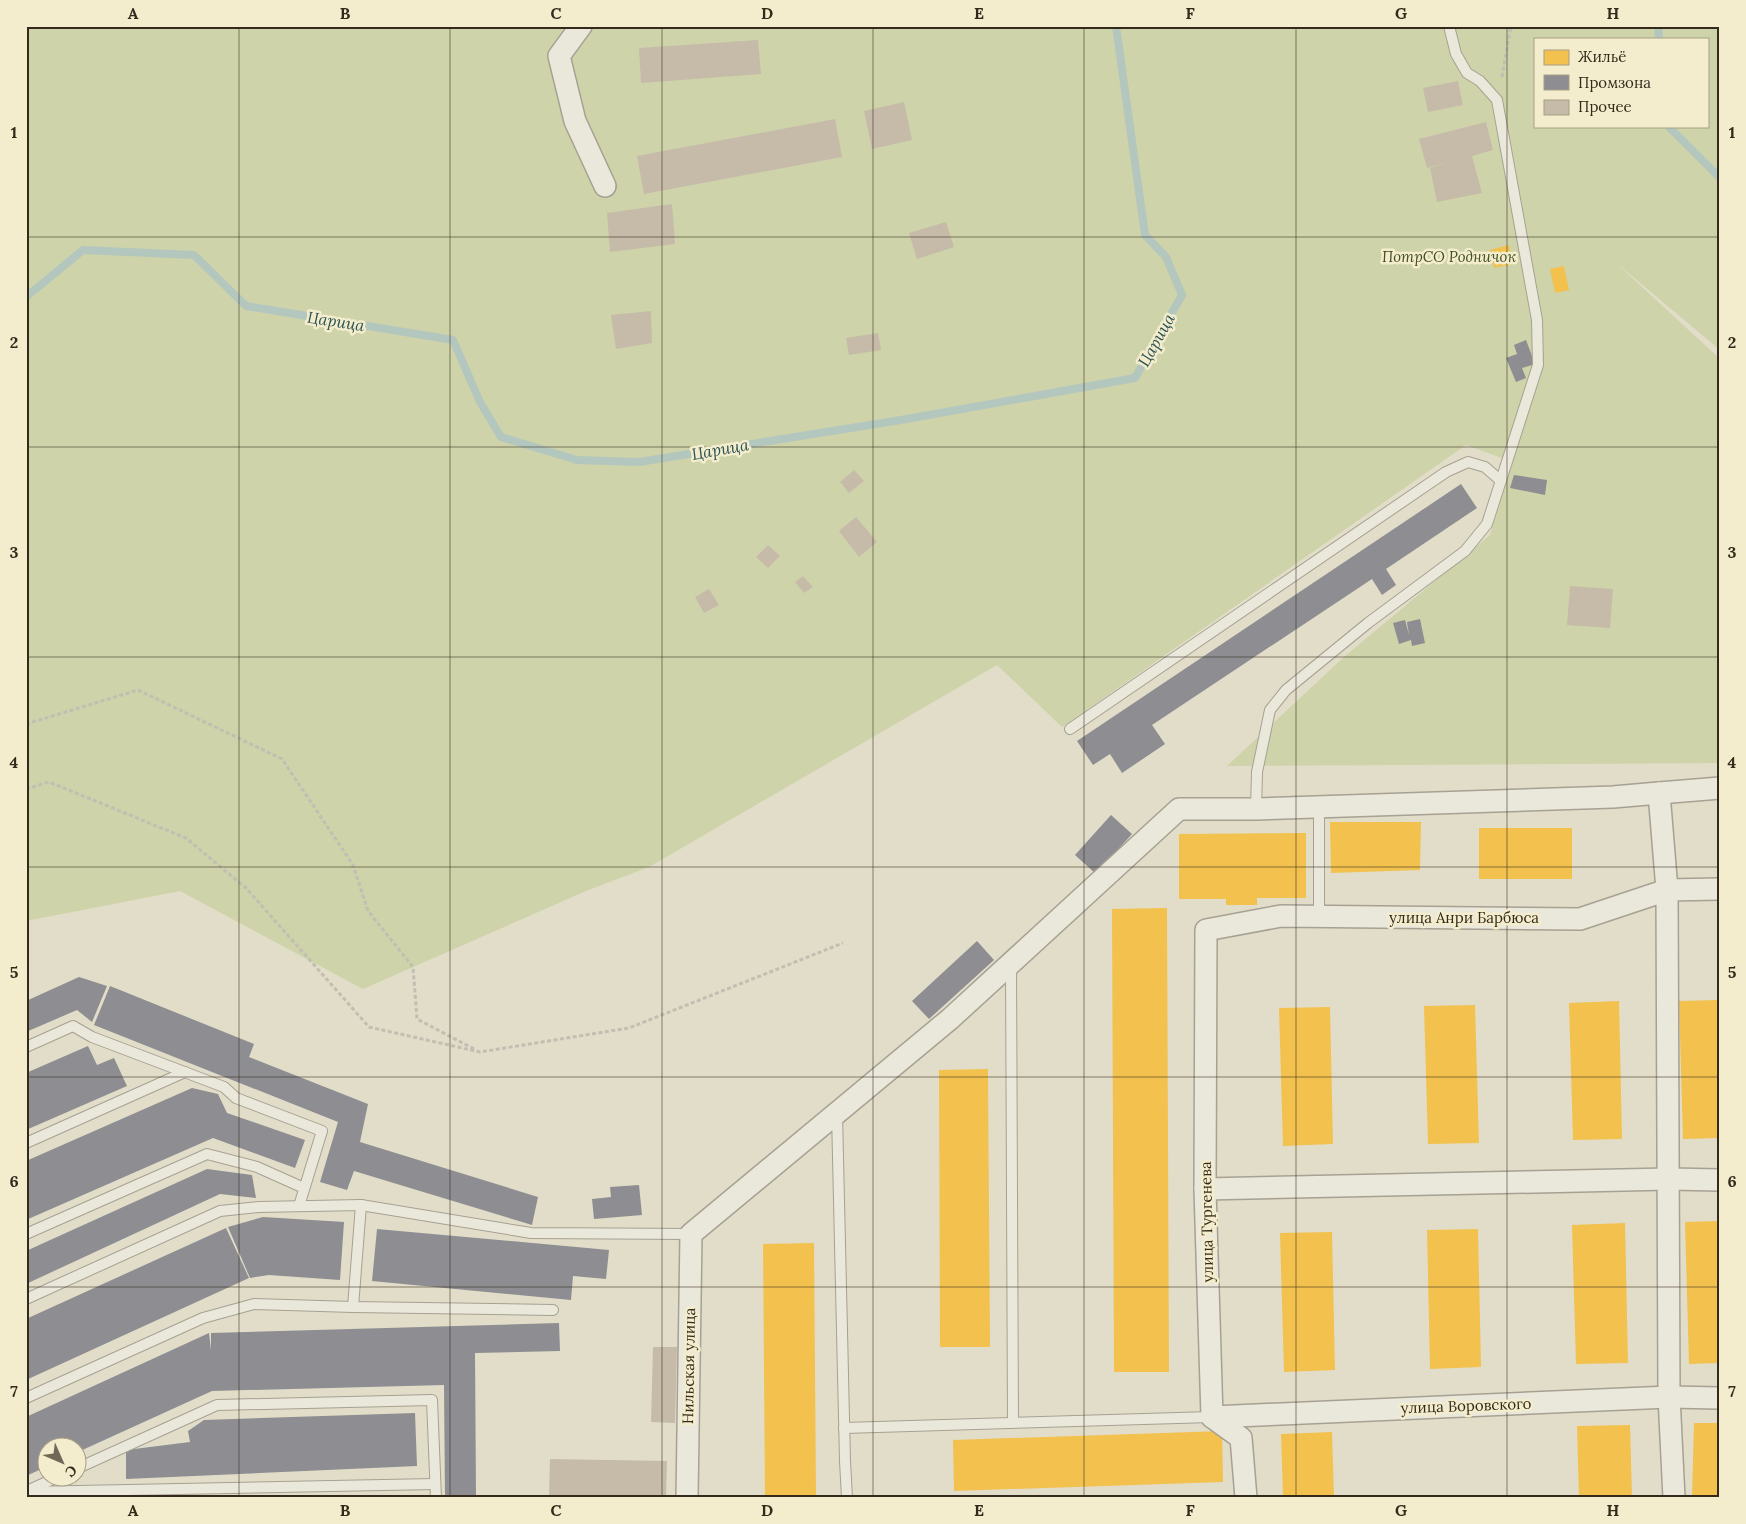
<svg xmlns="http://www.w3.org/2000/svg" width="1746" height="1524" viewBox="0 0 1746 1524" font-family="Lora,serif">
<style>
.green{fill:#ced3aa;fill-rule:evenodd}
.homes{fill:#f2c14e}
.industry{fill:#8d8d92}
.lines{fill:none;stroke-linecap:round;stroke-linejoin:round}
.stream{stroke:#b4c7be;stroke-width:8}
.building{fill:#c6bba9}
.service-casing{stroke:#a6a192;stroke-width:12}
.minor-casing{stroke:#a6a192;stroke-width:24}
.path{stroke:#c2beb2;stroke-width:3;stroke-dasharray:4 2.5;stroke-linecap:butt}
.service{stroke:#eae7db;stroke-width:10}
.minor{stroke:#eae7db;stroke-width:21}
.grid{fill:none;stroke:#342a1c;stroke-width:1;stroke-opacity:0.55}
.labels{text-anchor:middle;stroke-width:5;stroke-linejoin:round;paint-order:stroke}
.park-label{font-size:15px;font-style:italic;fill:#405022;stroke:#f4edcd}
.street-label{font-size:15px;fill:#342a1c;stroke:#f4edcd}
.water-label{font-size:16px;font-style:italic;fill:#2b5254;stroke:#f4edcd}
.neatline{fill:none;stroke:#342a1c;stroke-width:2}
.grid-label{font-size:16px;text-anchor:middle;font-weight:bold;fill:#342a1c}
</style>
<rect width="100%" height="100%" fill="#e2ddc8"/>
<path class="green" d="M26 26H1720V350L1615 262 1720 359V763L1227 766 1344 657 1490 535 1513 462 1466 445 1062 727 997 665 649 867 586 891 363 989 180 891 26 921ZM1535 39H1707V126H1535Z"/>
<g class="homes">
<path d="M1509 245 1513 264 1494 268 1490 250Z"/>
<path d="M1564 266 1569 290 1555 293 1550 269Z"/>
<path d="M1330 822H1421L1420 870 1331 873Z"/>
<rect x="1479" y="828" width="93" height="51"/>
<path d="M1306 833V898H1257V905H1226V899H1179V834Z"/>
<path d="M1167 908 1169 1372H1114L1112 909Z"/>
<path d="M1720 1000V1138L1683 1139 1679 1001Z"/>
<path d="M1619 1001 1622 1139 1573 1140 1569 1003Z"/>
<path d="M1475 1005 1479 1143 1428 1144 1424 1006Z"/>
<path d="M1330 1007 1333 1144 1283 1146 1279 1008Z"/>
<path d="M988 1069 990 1347H940L939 1070Z"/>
<path d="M1720 1221V1363L1689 1364 1685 1222Z"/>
<path d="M1625 1223 1628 1363 1576 1364 1572 1225Z"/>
<path d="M1478 1229 1481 1367 1430 1369 1427 1230Z"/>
<path d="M1332 1232 1335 1370 1284 1372 1280 1233Z"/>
<path d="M814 1243 816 1498H765L763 1244Z"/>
<path d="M1694 1423H1720V1498H1692Z"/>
<path d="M1630 1425 1632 1498H1579L1577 1426Z"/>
<path d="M1222 1431 1223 1482 954 1491 953 1440Z"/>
<path d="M1332 1432 1334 1498H1283L1281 1434Z"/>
</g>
<g class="industry">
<path d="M1526 340 1535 364 1522 368 1526 378 1516 382 1506 358 1517 354 1514 345Z"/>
<path d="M1514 475 1547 480 1545 495 1510 488Z"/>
<path d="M1461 484 1477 508 1386 569 1396 585 1382 595 1372 579 1152 725 1165 744 1122 773 1110 754 1093 765 1077 741Z"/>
<path d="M1420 619 1425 643 1412 646 1411 640 1399 644 1393 623 1405 620 1409 635 1407 622Z"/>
<path d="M1111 815 1132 834 1096 874 1075 855Z"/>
<path d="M977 941 994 960 929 1019 912 1001Z"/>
<path d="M79 977 107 986 92 1022 77 1010 26 1032V1001Z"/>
<path d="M110 986 254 1044 249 1057 368 1104 360 1142 538 1197 532 1225 354 1171 347 1190 320 1182 338 1122 94 1025Z"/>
<path d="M88 1046 97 1065 114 1058 127 1086 26 1130V1073Z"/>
<path d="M192 1088 218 1094 227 1113 305 1140 295 1168 213 1138 26 1220V1161Z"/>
<path d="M207 1169 252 1175 256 1198 220 1194 26 1284V1251Z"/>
<path d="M639 1185 642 1215 594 1219 592 1199 611 1197 610 1187Z"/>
<path d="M263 1217 344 1222 340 1280 269 1275 250 1278 228 1227Z"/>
<path d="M226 1228 249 1278 26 1380V1319Z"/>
<path d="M377 1229 609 1250 606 1279 573 1276 571 1300 372 1281Z"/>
<path d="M559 1323 560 1351 475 1353 476 1498H445L444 1385 212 1391 78 1452V1446H48V1466L26 1476V1417L209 1333 211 1350V1333Z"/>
<path d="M415 1413 417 1466 126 1479V1450L190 1442 188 1431 204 1420Z"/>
</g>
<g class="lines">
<g class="stream">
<path d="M1658 26 1659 39"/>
<path d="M1668 126 1720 178"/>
<path d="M26 297 83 250 194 255 246 306 453 340 480 402 501 437 577 460 639 462 901 420 1135 378 1182 295 1166 257 1145 235 1116 26"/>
</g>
</g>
<g class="building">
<path d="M758 40 761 74 641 83 639 48Z"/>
<path d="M1458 81 1463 105 1428 112 1423 88Z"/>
<path d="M904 102 912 140 872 149 864 111Z"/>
<path d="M835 119 842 157 644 194 637 156Z"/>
<path d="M1486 122 1493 150 1472 156 1482 193 1437 202 1430 168 1448 162 1427 168 1419 139Z"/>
<path d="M672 204 675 244 610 252 607 213Z"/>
<path d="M946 222 954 247 917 259 909 233Z"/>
<path d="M651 311 652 343 616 349 611 315Z"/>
<path d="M878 333 881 350 849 355 846 338Z"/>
<path d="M854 470 864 481 849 493 840 482Z"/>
<path d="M856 517 877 542 859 557 839 531Z"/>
<path d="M768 545 780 556 768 568 756 557Z"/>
<path d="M803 576 813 587 804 593 795 582Z"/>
<path d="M1570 586 1613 589 1610 628 1567 625Z"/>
<path d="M709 589 719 605 704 613 695 597Z"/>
<path d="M653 1347H677L675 1423 651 1422Z"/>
<path d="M550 1459 667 1461 666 1498H549Z"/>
</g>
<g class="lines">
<g class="service-casing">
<g id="service">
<path d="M1070 729 1446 472 1468 462 1485 467 1501 481"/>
<path d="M1319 806V917"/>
<path d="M1256 809 1257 772 1270 710 1286 690 1368 623 1465 551 1487 524 1538 365 1537 320 1497 100 1480 81 1467 73 1456 54 1449 26"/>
<path d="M1011 965 1013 1422"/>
<path d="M26 1047 73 1026 92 1037 224 1087 236 1098 322 1131 299 1206"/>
<path d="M837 1114 845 1461 847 1498"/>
<path d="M26 1143 185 1072"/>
<path d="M26 1234 207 1154 257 1167 304 1188"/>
<path d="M26 1299 220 1211 259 1207 361 1205 531 1233 691 1234"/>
<path d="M353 1307 361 1205"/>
<path d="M26 1398 203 1318 254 1304 353 1307 553 1310"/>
<path d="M844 1428 1212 1417"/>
<path d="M78 1468 217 1405 432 1400 436 1498"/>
<path d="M29 1490 60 1476"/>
<path d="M26 1492 435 1484"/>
</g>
</g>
<g class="minor-casing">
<g id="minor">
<path d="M581 26 559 56 575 121 605 186"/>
<path d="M1659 793 1720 788"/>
<path d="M1205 1189 1669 1179 1720 1180"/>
<path d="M1212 1417 1669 1397 1720 1398"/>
<path d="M687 1498 691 1234 950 1019 1179 809H1256L1613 797 1659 793 1667 890 1669 1397 1674 1498"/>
<path d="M1246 1498 1241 1438 1212 1417 1205 1189 1206 930 1281 916 1580 919 1667 890 1720 889"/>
</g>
</g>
<g class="path">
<path d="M1502 77 1511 26"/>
<path d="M26 724 138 690 282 759 353 865 368 911 413 967 417 1019 476 1050"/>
<path d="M26 789 49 782 186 838 246 888 369 1027 480 1052 629 1028 843 943"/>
</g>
<use href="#service" class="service"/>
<use href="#minor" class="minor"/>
</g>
<path class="grid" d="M239 26V1498M450 26V1498M662 26V1498M873 26V1498M1084 26V1498M1296 26V1498M1507 26V1498M26 237H1720M26 447H1720M26 657H1720M26 867H1720M26 1077H1720M26 1287H1720"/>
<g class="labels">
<g class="park-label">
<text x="1449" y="262">ПотрСО Родничок</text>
</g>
<g class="street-label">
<text x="1464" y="923">улица Анри Барбюса</text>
<text transform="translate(1207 1222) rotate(-91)" y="5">улица Тургенева</text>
<text transform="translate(689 1366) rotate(-89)" y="5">Нильская улица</text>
<text transform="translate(1466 1406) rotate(-2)" y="5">улица Воровского</text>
</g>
<g class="water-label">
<text transform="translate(336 321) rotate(9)" y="6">Царица</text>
<text transform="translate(1156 340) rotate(-61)" y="6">Царица</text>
<text transform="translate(720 449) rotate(-10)" y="6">Царица</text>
</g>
</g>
<rect width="1746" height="1524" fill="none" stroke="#f4edcd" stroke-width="55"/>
<rect x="1534" y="38" width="175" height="90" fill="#f4edcd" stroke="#a79f86"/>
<rect x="1544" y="50" width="25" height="15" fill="#f2c14e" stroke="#a79f86"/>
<text x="1578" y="62" font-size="15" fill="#342a1c">Жильё</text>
<rect x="1544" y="75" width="25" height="15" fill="#8d8d92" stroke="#a79f86"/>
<text x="1578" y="88" font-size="15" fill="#342a1c">Промзона</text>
<rect x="1544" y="100" width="25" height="15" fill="#c6bba9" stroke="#a79f86"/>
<text x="1578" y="112" font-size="15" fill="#342a1c">Прочее</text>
<g transform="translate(62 1462) rotate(135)"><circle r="24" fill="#f4edcd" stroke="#a79f86"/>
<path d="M0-4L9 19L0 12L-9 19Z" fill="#716958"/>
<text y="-8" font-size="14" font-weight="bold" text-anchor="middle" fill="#342a1c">С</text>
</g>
<rect x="28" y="28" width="1690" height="1468" class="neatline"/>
<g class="grid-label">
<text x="133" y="19">A</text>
<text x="345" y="19">B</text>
<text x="556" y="19">C</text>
<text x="767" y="19">D</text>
<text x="979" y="19">E</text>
<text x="1190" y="19">F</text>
<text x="1401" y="19">G</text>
<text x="1613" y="19">H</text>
<text x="14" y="138">1</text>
<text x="1732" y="138">1</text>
<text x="14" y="348">2</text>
<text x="1732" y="348">2</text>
<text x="14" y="558">3</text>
<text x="1732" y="558">3</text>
<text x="14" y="768">4</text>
<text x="1732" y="768">4</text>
<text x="14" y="978">5</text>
<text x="1732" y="978">5</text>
<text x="14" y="1187">6</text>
<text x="1732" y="1187">6</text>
<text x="14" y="1397">7</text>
<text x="1732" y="1397">7</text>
<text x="133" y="1516">A</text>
<text x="345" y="1516">B</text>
<text x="556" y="1516">C</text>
<text x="767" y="1516">D</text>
<text x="979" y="1516">E</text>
<text x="1190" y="1516">F</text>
<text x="1401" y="1516">G</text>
<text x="1613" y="1516">H</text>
</g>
</svg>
